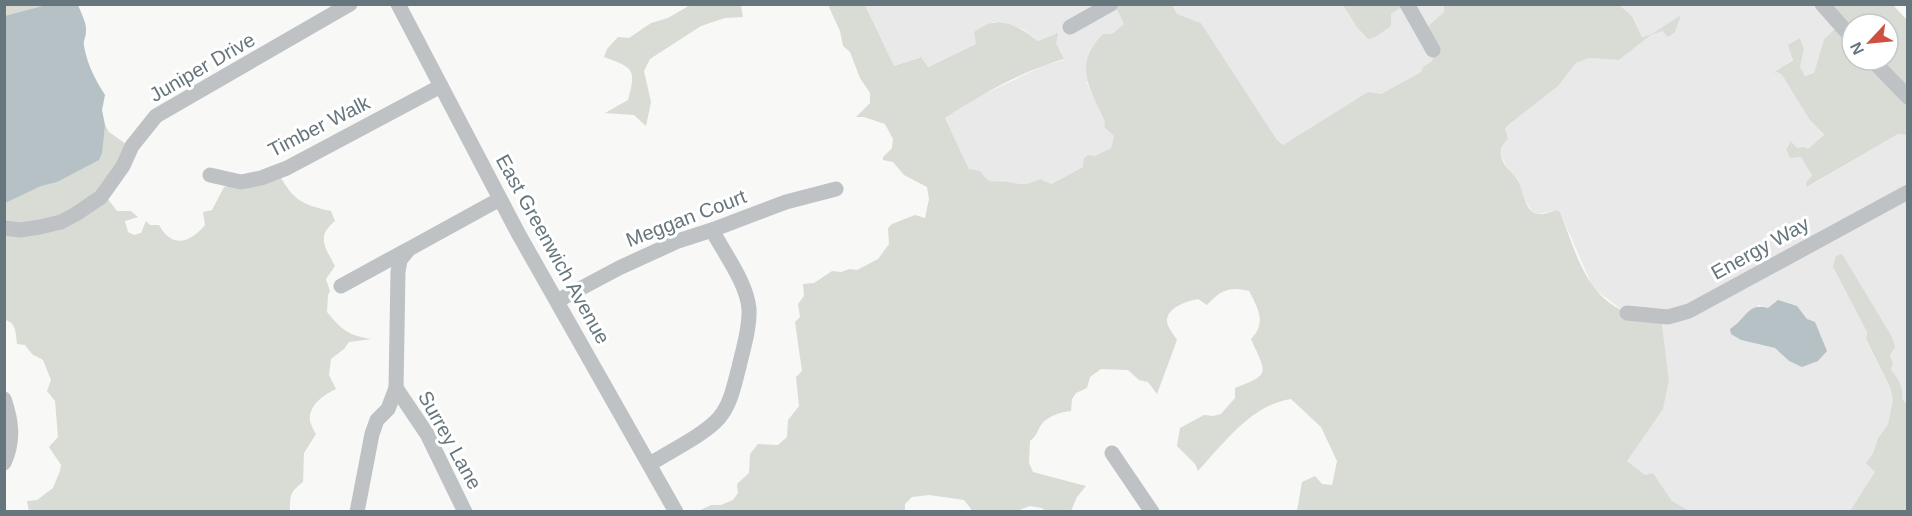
<svg xmlns="http://www.w3.org/2000/svg" width="1912" height="516" viewBox="0 0 1912 516" font-family="Helvetica,sans-serif">
<style>
.built{fill:#e9e9e9;fill-rule:evenodd}
.green{fill:#d8dcd5;fill-rule:evenodd}
.water{fill:#b5c1c4}
.lines{fill:none;stroke-linecap:round;stroke-linejoin:round}
.minor{stroke:#bec2c5;stroke-width:15}
.labels{text-anchor:middle;stroke-width:6;stroke-linejoin:round;paint-order:stroke}
.street-label{font-size:20px;fill:#66767d;stroke:#fff}
</style>
<rect width="100%" height="100%" fill="#f8f8f6"/>
<g class="built">
<path d="M865 5H1115L1125 24 1112 34 1087 83 1105 122 1104 127 1114 136 1111 148 1095 157 1083 167 1050 184 1040 179 1024 186 1006 182 995 183 986 180 969 169 945 118 980 96 1045 65 1064 60 1056 43V33L1038 41 1024 30 1007 23 992 22 976 44 927 67 920 57 894 66Z"/>
<path d="M1172 5H1343L1356 26 1391 14 1405 5H1444V12L1428 26 1436 48 1432 61 1423 67 1421 72 1381 94 1368 93 1283 145 1277 140 1201 23 1177 14Z"/>
<path d="M1619 5H1819L1837 27 1824 39 1814 73 1805 76 1800 67 1804 49 1777 72 1782 75 1809 119 1824 136 1808 149 1797 148 1791 141 1786 148 1790 157H1801L1812 177 1808 187 1898 134 1907 135V405L1902 398 1901 385 1891 370 1893 363 1890 355 1833 267 1867 332 1866 340 1890 387 1893 399 1888 424 1878 438 1873 453 1867 462 1876 472 1850 511H1690L1672 501 1653 473 1645 475 1627 461 1663 408 1669 381 1625 312 1597 291 1591 283 1560 212 1557 210 1538 214 1532 211 1525 201 1518 179 1508 171 1501 154 1505 129 1507 126 1558 86 1576 63 1589 58 1619 60 1651 35 1663 31 1681 17 1652 34 1642 37 1632 16ZM1759 305 1768 308 1797 306 1807 319 1789 361 1775 348 1741 340 1730 329 1739 324Z"/>
</g>
<g class="green">
<path d="M692 4 741 5 743 17 725 18 701 26 650 59 644 71 651 102 646 126 634 115 605 113 628 100C637 68 633 68 604 57L607 49 618 37 629 38 651 23 668 18Z"/>
<path d="M5 5H46L5 17Z"/>
<path d="M828 5H865L894 66 921 57 928 67 976 44 974 32C979 29 986 24 992 23 1009 19 1026 32 1038 41L1057 33 1058 34 1056 43 1064 59C1022 71 982 94 945 118L969 169 980 171C990 186 993 180 1008 182 1025 185 1024 186 1040 179L1051 184 1083 167 1084 158 1088 155 1095 156 1111 148 1114 136 1104 127 1105 122C1090 88 1072 65 1103 34H1112L1124 24 1115 5H1172L1177 14 1201 23 1277 140 1283 145 1368 92 1381 94 1421 72 1423 67 1432 61 1436 48 1428 26 1444 12V5H1619L1632 16 1642 37 1652 34 1681 15 1675 32 1668 37 1663 31 1651 35 1619 60 1589 58 1576 63 1558 86 1507 126 1505 129 1508 139C1503 144 1500 148 1501 155 1504 168 1510 170 1517 179 1524 188 1523 212 1538 214 1544 215 1552 211 1557 210L1560 212C1574 247 1585 295 1624 311 1635 315 1649 316 1661 318L1669 381 1663 409 1627 461 1645 475 1653 473 1672 501 1690 511H1297L1302 482 1315 476 1322 484 1332 485 1337 461 1321 427 1291 399C1251 405 1224 443 1198 471L1195 464 1177 446 1180 428 1204 415 1213 416 1221 414 1235 398V388C1272 374 1266 373 1251 339 1267 323 1258 308 1249 291 1230 286 1220 290 1207 305L1198 299C1188 301 1166 307 1167 322 1168 328 1174 335 1177 340L1157 394 1148 382 1139 380 1128 370 1101 369 1090 377 1087 388 1076 393 1072 399 1071 411C1061 412 1047 416 1041 425 1036 433 1038 434 1030 441L1029 463 1033 472 1086 486 1077 497 1071 511H1045L1042 508 1030 506 1017 511H971V509L964 500 929 495 912 497 905 504V511L696 512 711 505H721L733 500 738 493 737 484 749 473 750 454 758 444 778 445 787 437 788 420 799 406 796 377 802 371 795 322 800 317 798 304 804 296 803 284 814 283 832 271 841 272 850 269 857 270 878 259 889 244 888 228 892 224 915 215 925 218 929 199 927 187 904 175 893 162 883 160V157L892 148 893 139 885 124 864 117H856L870 103V93L860 78 850 52 843 46 840 31Z"/>
<path d="M1343 5H1405L1391 14V26L1375 37 1368 39 1356 26Z"/>
<path d="M1819 5H1893L1907 20V135L1898 134 1807 187 1806 182 1812 176 1801 157 1790 158 1786 149 1791 141 1797 148 1804 147 1808 149 1824 135 1809 119 1782 75 1777 72 1773 73 1793 60 1788 45 1800 38 1804 49 1800 67 1805 76 1814 73 1824 39 1837 27ZM1852 24H1888V60H1852Z"/>
<path d="M105 125 109 132 130 147 104 194 117 211H131L138 217 125 221 128 232 134 235 141 233 146 221 150 225H159C172 249 190 243 205 225L203 212 212 210 224 187 279 174C293 200 302 205 331 211L335 221C315 237 326 248 335 266L326 279 330 291 328 295 327 312C342 330 349 336 372 339L349 342 344 349 331 359 329 375 336 389C325 394 308 405 310 421 311 425 314 431 316 434L304 453 303 482C290 492 290 495 290 511H29L27 501 37 500 53 488 60 471 61 465 49 447 58 437 55 401 47 391 51 380 43 360 32 354 25 345 17 344C16 334 16 322 5 320V203Z"/>
<path d="M1842 254 1892 337 1895 347 1890 355 1893 363 1891 370C1898 379 1904 386 1902 398L1907 405V511H1850L1875 472 1866 463 1873 453 1878 438 1888 424 1893 399 1890 387 1866 339 1867 332 1833 267 1836 256Z"/>
</g>
<g class="water">
<path d="M46 5H78C81 13 87 23 86 32 86 37 83 40 84 46 87 64 95 79 105 95L102 110 105 125 102 153 99 160 57 182 41 186 5 203V16Z"/>
<path d="M1778 300 1797 306 1807 319 1815 322 1827 351 1818 361 1802 367 1789 361 1775 348 1741 340 1731 334 1730 329C1746 319 1748 302 1768 308Z"/>
</g>
<g class="lines">
<g class="minor">
<path d="M398 4 518 233 676 512"/>
<path d="M1407 4 1433 50"/>
<path d="M1822 4 1852 38"/>
<path d="M1070 27 1111 4"/>
<path d="M1872 60 1908 97"/>
<path d="M210 175 241 182 261 178 287 168 441 86"/>
<path d="M4 228 20 230 40 227 61 222 76 214 101 197 123 166 132 146 156 116 350 4"/>
<path d="M341 286 407 250"/>
<path d="M557 301 619 268 678 241 712 230 786 202 836 189"/>
<path d="M1627 313 1668 317 1689 311 1908 192"/>
<path d="M4 399C12 422 14 441 4 463"/>
<path d="M1112 453 1152 512"/>
<path d="M650 464C670 451 704 435 719 418 731 404 734 385 739 367 743 349 750 328 749 309 747 283 724 253 712 230"/>
<path d="M357 512 372 434 377 420 388 409 396 388"/>
<path d="M465 512 427 434 396 388 398 272 400 260 409 249 500 199"/>
</g>
</g>
<g class="labels">
<g class="street-label">
<text transform="translate(202 67) rotate(-30)" y="7">Juniper Drive</text>
<text transform="translate(319 126) rotate(-27)" y="7">Timber Walk</text>
<text transform="translate(686 218) rotate(-21)" y="7">Meggan Court</text>
<text transform="translate(1760 248) rotate(-29)" y="7">Energy Way</text>
<text transform="translate(553 249) rotate(61)" y="7">East Greenwich Avenue</text>
<text transform="translate(450 440) rotate(61)" y="7">Surrey Lane</text>
</g>
</g>
<rect width="1912" height="516" fill="none" stroke="#66767d" stroke-width="12"/>
<g transform="translate(1870 42) rotate(244)"><circle r="28" fill="#ffffff" stroke="#c2c8cb" stroke-width="1.5"/>
<path d="M0-4.5L10 22L0 15L-10 22Z" fill="#ce513f"/>
<text y="-9" font-size="16" font-weight="bold" text-anchor="middle" fill="#66767d">N</text>
</g>
</svg>
